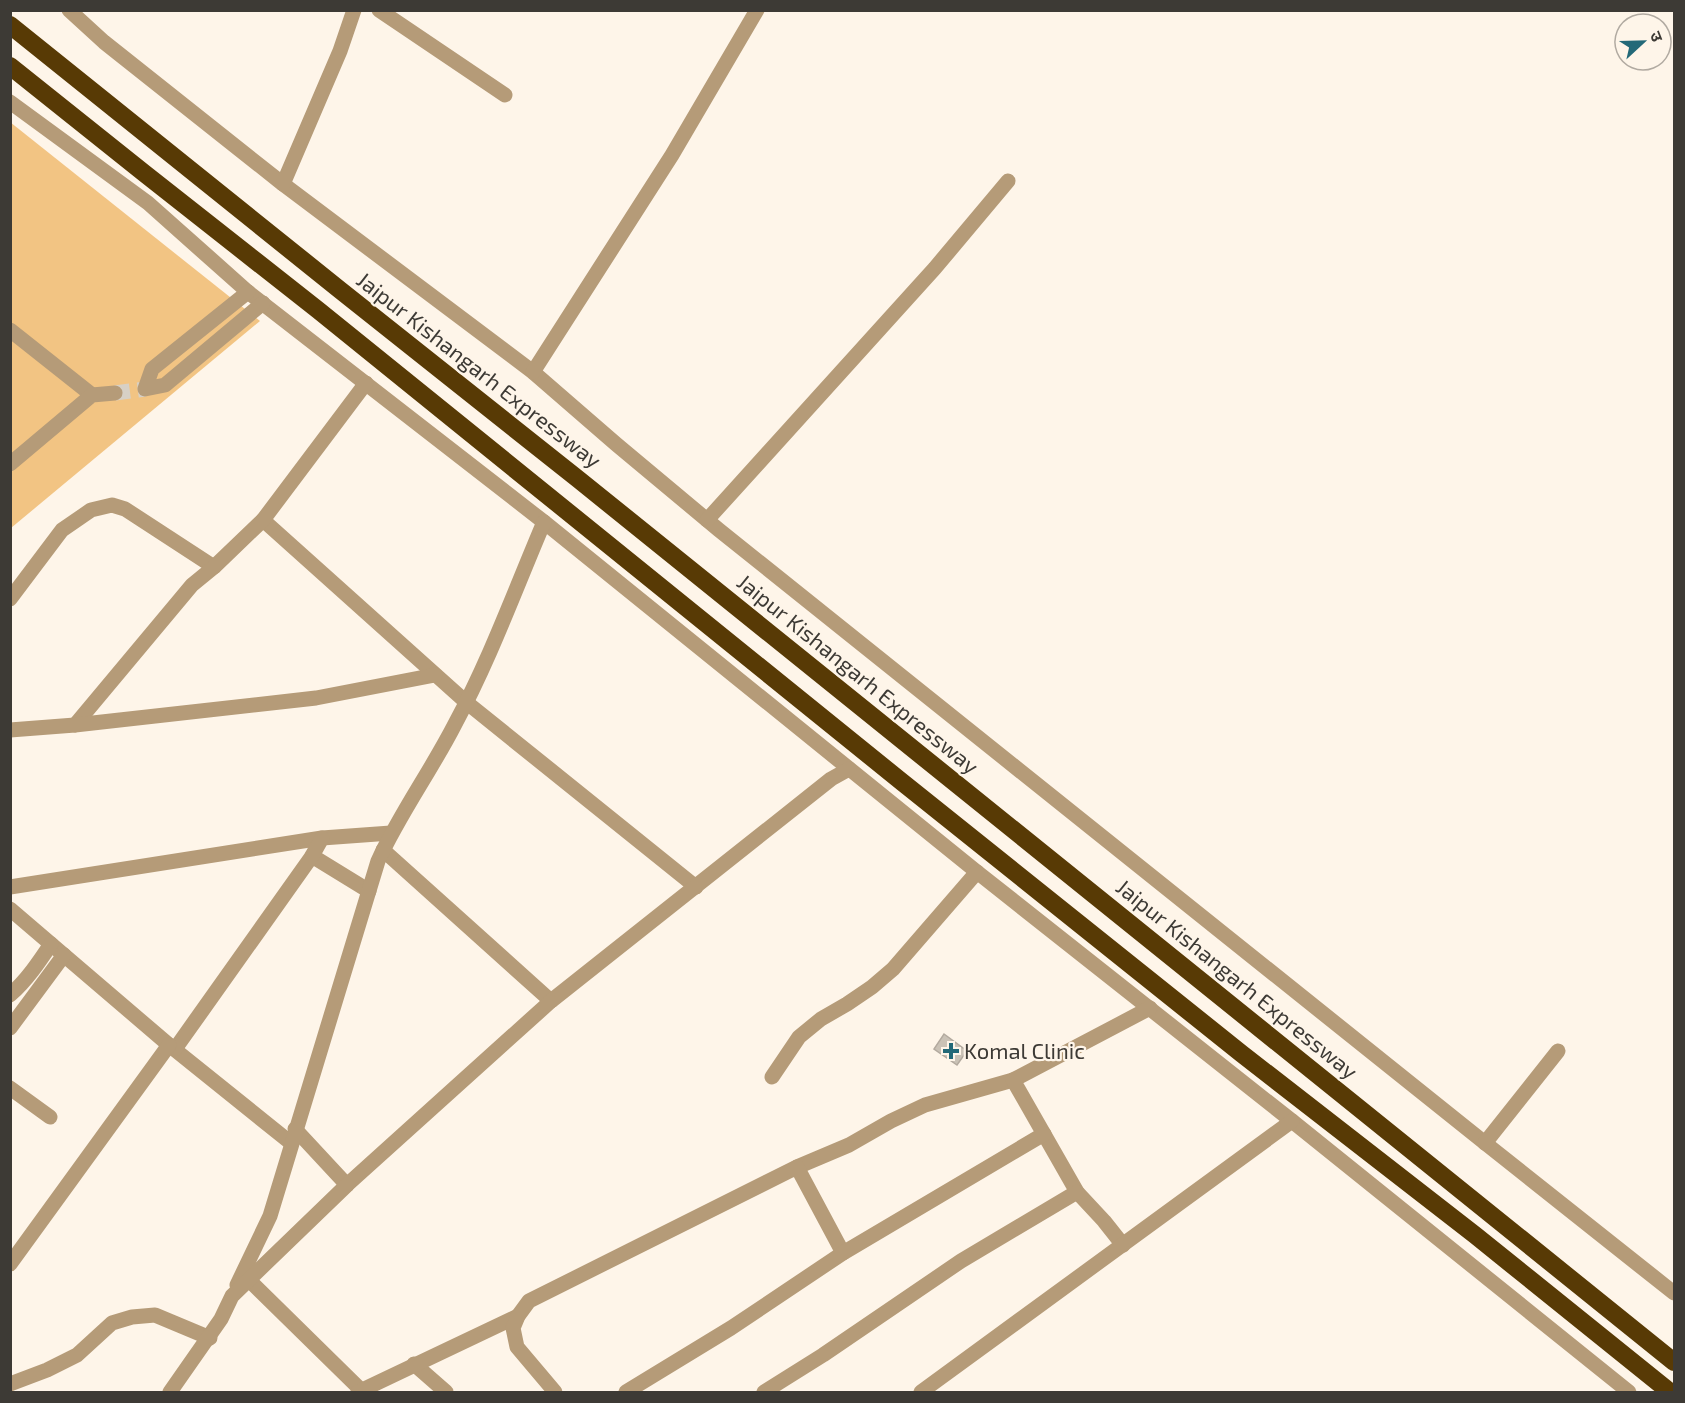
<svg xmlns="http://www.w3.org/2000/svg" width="1685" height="1403" viewBox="0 0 1685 1403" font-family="'Exo 2','Noto Sans Devanagari',sans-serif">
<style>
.green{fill:#f2c483}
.building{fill:#cac2b6;stroke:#b3aa9f;stroke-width:1.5}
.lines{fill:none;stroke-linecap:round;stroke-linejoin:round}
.minor-tunnel{stroke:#d7d0c5;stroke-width:15;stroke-dasharray:15 8;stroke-linecap:butt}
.minor{stroke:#b59b78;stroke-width:15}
.highway{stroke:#583a05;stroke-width:18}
.poi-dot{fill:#236978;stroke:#fef5e9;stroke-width:2}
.labels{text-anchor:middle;stroke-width:4.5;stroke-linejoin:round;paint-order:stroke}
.street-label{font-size:22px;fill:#3d3a35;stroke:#fef5e9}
.poi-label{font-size:22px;fill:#3d3a35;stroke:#fef5e9;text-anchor:start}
</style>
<rect width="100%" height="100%" fill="#fef5e9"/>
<path class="green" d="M10 122 260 321 11 528H10Z"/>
<path class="building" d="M944 1034 967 1051 957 1065 934 1049Z"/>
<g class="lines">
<path class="minor-tunnel" d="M115 393 145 389"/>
<g class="minor">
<path d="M69 10 104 42 283 184 533 372 616 444 719 530 1485 1143 1674 1293"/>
<path d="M379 10 505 95"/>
<path d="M10 102 148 203 248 292 544 522 977 872 1292 1121 1629 1392"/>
<path d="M283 184 340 51 354 10"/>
<path d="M248 292 152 369 145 389 165 385 263 303"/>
<path d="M10 330 92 395"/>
<path d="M533 372 672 155 757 10"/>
<path d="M10 464 92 395 115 393"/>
<path d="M263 520 466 702 696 887"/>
<path d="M707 520 935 268 1008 181"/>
<path d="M10 599 62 530 91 510 112 505 125 509 214 567"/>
<path d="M75 725 192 585 214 567 263 520 366 383"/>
<path d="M10 730 75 725 316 698 435 675"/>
<path d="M383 850 551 1001"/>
<path d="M312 856 369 891"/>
<path d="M10 887 322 838 391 833"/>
<path d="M10 909 169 1045 291 1143"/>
<path d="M10 995C27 980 39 962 51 944"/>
<path d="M10 1028 64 955"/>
<path d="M175 1049 312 856 322 838"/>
<path d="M772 1077 799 1037 821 1019 847 1004 872 987 893 969 977 872"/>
<path d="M10 1088 50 1117"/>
<path d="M295 1129 347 1185"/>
<path d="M1485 1143 1558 1051"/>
<path d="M797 1167 849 1145 891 1121 925 1105 1013 1080"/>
<path d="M1123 1245 1104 1221 1077 1192 1013 1080 1150 1008"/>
<path d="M10 1264 169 1045"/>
<path d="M249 1280 363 1392"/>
<path d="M237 1285 270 1216 378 861C400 813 431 771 455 724 490 659 515 590 544 522"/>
<path d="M414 1364 446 1392"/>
<path d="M10 1384 47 1370 77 1355 112 1323 132 1317 155 1315 210 1338"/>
<path d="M170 1392 221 1319 232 1296 348 1184 551 1001 831 779 849 769"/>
<path d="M358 1392 518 1316"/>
<path d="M555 1392 517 1347 513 1328 518 1316 529 1301 797 1167 843 1253"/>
<path d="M626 1392 731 1328 843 1253 1044 1134"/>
<path d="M764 1392 823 1355 961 1261 1077 1192"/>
<path d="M921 1392 1292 1121"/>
</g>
<g class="highway">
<path d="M10 25 340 290 578 479 1674 1362"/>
<path d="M10 66 144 173 318 310 902 782 1242 1054 1475 1235 1670 1392"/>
</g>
</g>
<path class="poi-dot" d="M948 1042h6v6h6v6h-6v6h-6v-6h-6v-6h6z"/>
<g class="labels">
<g class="street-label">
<text transform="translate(479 370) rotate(38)" y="8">Jaipur Kishangarh Expressway</text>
<text transform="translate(858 674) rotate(39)" y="8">Jaipur Kishangarh Expressway</text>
<text transform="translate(1237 979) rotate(39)" y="8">Jaipur Kishangarh Expressway</text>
</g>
<g class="poi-label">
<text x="964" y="1059">Komal Clinic</text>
</g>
</g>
<rect width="1685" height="1403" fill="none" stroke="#3d3a35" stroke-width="24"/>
<g transform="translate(1643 42) rotate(68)"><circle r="28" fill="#fef5e9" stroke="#b1aaa1" stroke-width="1.5"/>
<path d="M0-4.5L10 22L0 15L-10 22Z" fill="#236978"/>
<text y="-9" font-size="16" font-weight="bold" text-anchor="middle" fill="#3d3a35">उ</text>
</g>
</svg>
